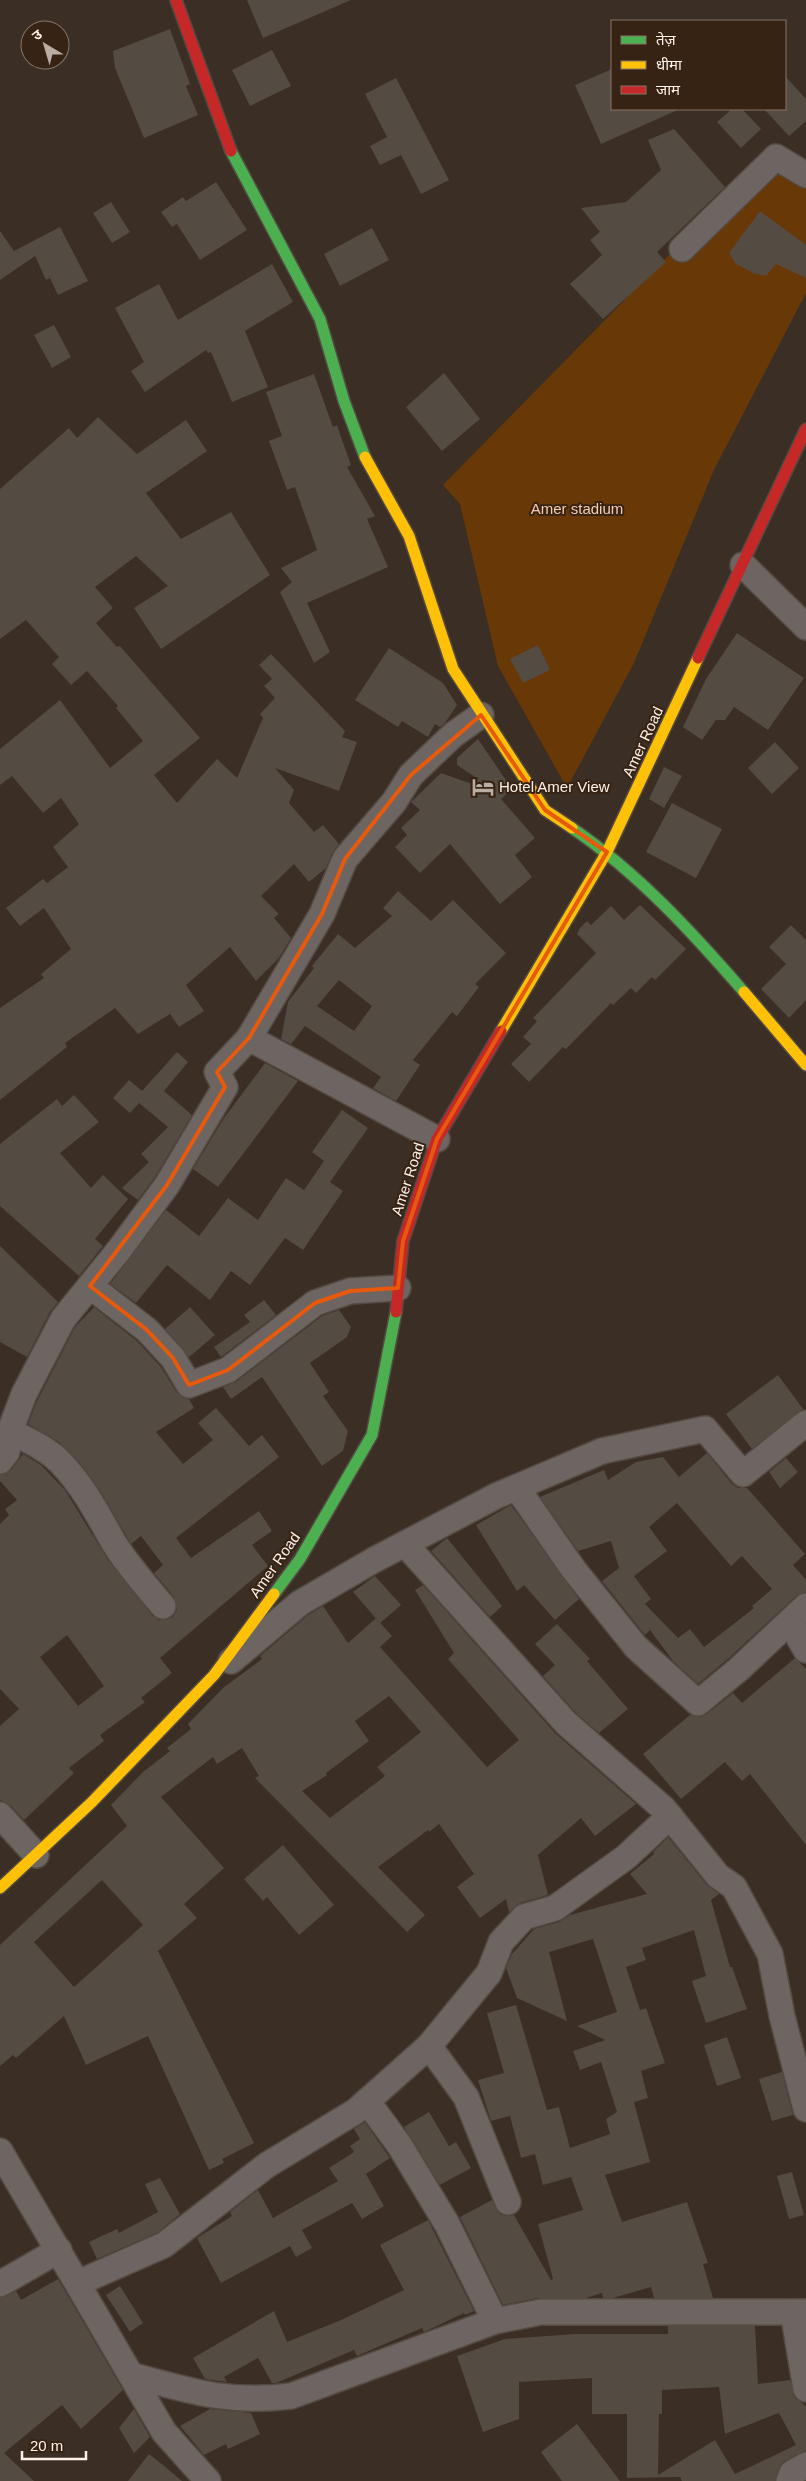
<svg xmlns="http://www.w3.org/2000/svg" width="806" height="2481" viewBox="0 0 806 2481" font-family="Helvetica,'Noto Sans Devanagari',sans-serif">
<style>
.green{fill:#683807}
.building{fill:#544b43;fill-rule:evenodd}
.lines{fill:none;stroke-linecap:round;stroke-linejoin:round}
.street-casing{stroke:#544a42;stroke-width:28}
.fast-casing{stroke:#544a42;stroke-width:14}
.slow-casing{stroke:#544a42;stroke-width:14}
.jam-casing{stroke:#544a42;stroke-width:14}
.street{stroke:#6c6561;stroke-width:25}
.fast{stroke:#4caf50;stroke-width:11}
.slow{stroke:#ffc107;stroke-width:11}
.jam{stroke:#c62828;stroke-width:11}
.marked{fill:none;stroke:#e8590c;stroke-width:4;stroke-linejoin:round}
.labels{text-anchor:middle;stroke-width:4;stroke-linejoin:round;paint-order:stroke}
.park-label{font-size:15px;fill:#f8cdaf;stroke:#372313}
.street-label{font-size:15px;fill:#fdf1e9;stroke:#372313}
.poi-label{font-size:15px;fill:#fdf1e9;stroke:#372313;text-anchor:start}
</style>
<rect width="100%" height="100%" fill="#3a2e25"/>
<path class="green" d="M776 146 806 164V293L714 470 634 663 567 788 498 666 460 504 443 485Z"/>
<g class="building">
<path d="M247 0H351L263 38Z"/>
<path d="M170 29 190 84 186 86 198 115 144 138 115 68 113 51Z"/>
<path d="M272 50 291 86 250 106 232 70Z"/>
<path d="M612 69V109H680L601 144 575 85Z"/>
<path d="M785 76 806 99V121L789 136 764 109H785Z"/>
<path d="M396 78 449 180 421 194 401 155 380 165 370 146 387 137 365 94Z"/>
<path d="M732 109H742L761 129 741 148 717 122Z"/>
<path d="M674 129 725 187 657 252 666 262 603 319 570 284 602 255 590 240 600 232 581 208 626 202 661 170 648 140Z"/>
<path d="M216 182 247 230 200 260 177 224 172 227 161 212 183 197 186 201Z"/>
<path d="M111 202 130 232 112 243 93 213Z"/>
<path d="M760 211 806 245V278L776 264 766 276 753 273 736 264 729 253Z"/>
<path d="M60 227 88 281 58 295 50 278 46 280 35 256 0 280V231L14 251Z"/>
<path d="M372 228 389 260 340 286 324 254Z"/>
<path d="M272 264 293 302 245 331 268 387 232 402 211 352 208 353 206 350 145 392 131 371 144 362 115 308 159 284 178 320Z"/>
<path d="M54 325 71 357 52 368 34 335Z"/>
<path d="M444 373 480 419 442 451 406 407Z"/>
<path d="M314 374 333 427 337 425 341 437 351 465 347 467 375 516 367 519 388 567 307 603 330 652 314 663 280 592 292 582 281 568 317 550 295 487 287 490 269 441 282 436 266 392Z"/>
<path d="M98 417 137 454 186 420 207 451 146 493 181 539 231 512 270 575 161 649 134 608 168 586 136 556 95 587 113 608 96 623 117 647 120 646 200 738 154 775 177 803 217 759 237 778 263 718 260 714 275 698 264 686 272 679 259 665 271 654 345 731 342 737 357 742 339 791 275 768 294 790 289 803 314 832 323 825 339 844 332 853 326 868 309 882 294 864 261 896 279 914 274 918 291 938 279 958 256 981 230 947 186 985 204 1011 179 1027 170 1014 138 1034 115 1008 65 1043 67 1047 0 1100V1008L44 978 41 974 71 949 44 908 20 926 6 908 43 879 47 883 68 867 53 847 79 824 61 798 43 813 12 776 0 785V749L60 700 110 768 143 741 116 708 118 706 87 671 71 685 52 664 59 657 26 620 0 639V489L69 428 77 438Z"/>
<path d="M737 633 804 678 768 730 734 707 725 720H716L702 740 683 727 706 679Z"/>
<path d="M538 645 550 670 523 683 510 659Z"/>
<path d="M389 648 443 683 457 705 445 723 440 727 435 724 428 737 402 721 398 727 355 700Z"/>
<path d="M478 739 512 789 501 799 535 838 515 855 532 877 500 904 450 844 420 873 395 847 407 835 401 828 420 810 411 802 441 773 475 785 478 779 457 765V758Z"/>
<path d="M775 742 799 768 772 794 748 768Z"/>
<path d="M664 767 682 776 664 808 649 799Z"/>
<path d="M672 803 722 829 696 878 646 852Z"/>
<path d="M398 891 431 921 453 900 506 953 475 984 479 987 457 1016 452 1012 413 1060 420 1065 396 1101 373 1088 381 1077 305 1026 291 1044 281 1039 288 1002 314 968 312 966 338 934 355 948 392 916 383 908ZM339 980 372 1006 354 1031 317 1006Z"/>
<path d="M640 905 686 949 655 980 652 977 636 993 631 988 613 1005 611 1003 566 1049 563 1047 529 1082 511 1064 531 1044 523 1037 537 1021 533 1018 596 953 577 934 580 928 587 921 591 925 611 906 624 920Z"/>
<path d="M791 925 806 940V1000L789 1018 761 989 786 964 769 947Z"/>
<path d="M177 1052 188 1062 164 1091 192 1115 155 1177 138 1200 122 1188 149 1162 141 1154 168 1127 139 1103 130 1113 113 1098 129 1080 142 1091Z"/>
<path d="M265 1063 298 1081 218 1187 193 1169 224 1118Z"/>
<path d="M74 1095 99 1122 60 1153 91 1188 103 1175 128 1199 95 1239 103 1246 79 1276 0 1206V1144L57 1099 62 1106Z"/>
<path d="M342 1110 368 1128 330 1182 343 1191 303 1250 285 1238 250 1285 231 1271 210 1300 167 1265 136 1303 110 1284 166 1210 199 1236 228 1198 258 1220 286 1178 304 1190 324 1161 312 1152Z"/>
<path d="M0 1246 58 1302 50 1312 27 1357 0 1342Z"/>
<path d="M264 1300 276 1315 221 1357 214 1347 250 1322 244 1315Z"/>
<path d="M94 1307 137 1341 161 1367 177 1393 189 1399 194 1408 156 1432 183 1464 213 1440 198 1423 216 1408 249 1446 262 1435 279 1457 176 1538 191 1558 259 1511 272 1531 252 1545 268 1566 160 1658 172 1673 141 1698 145 1702 100 1735 104 1741 69 1768 74 1773 24 1820 10 1805 0 1800V1726L19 1709 0 1689V1524L9 1515 5 1509 17 1500 0 1481V1475L11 1470 23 1454 41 1465 65 1490 108 1560 152 1615 159 1620H166L173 1617 177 1610 174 1597 154 1573 163 1565 141 1536 131 1544 102 1494 80 1463 59 1442 28 1424 36 1403 75 1327ZM67 1635 104 1686 78 1706 40 1657Z"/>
<path d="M190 1307 215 1335 189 1357 165 1329Z"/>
<path d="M339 1310 351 1327 347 1337 310 1363 329 1392 323 1396 348 1431 343 1451 322 1466 262 1377 231 1399 223 1387 237 1381 322 1316Z"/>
<path d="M778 1375 803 1409 752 1449 726 1414Z"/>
<path d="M707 1453 732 1484 738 1488H747L805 1554 793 1565 806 1580V1592L796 1596 729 1658 698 1684 673 1661 650 1630 645 1635 602 1581 619 1568 611 1541 578 1551 540 1497 604 1470 608 1480 636 1462 663 1457 679 1477ZM677 1503 731 1566 742 1556 772 1589 752 1606 754 1608 704 1647 690 1629 678 1638 645 1604 651 1599 634 1576 667 1551 649 1527Z"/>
<path d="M786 1458 798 1472 780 1488 769 1472Z"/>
<path d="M511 1505 579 1599 555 1620 524 1585 517 1591 476 1525Z"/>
<path d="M447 1538 502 1606 490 1617 431 1551Z"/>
<path d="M375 1576 401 1605 380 1623 353 1592Z"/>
<path d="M423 1585 555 1733 636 1804 595 1836 581 1818 538 1855 548 1895 520 1903 509 1912 506 1899 480 1918 457 1887 474 1874 439 1824 429 1832 428 1830 378 1867 425 1915 407 1932 255 1778 259 1776 242 1748 217 1764 213 1757 161 1797 224 1868 184 1904 197 1918 158 1951 254 2143 222 2159 224 2163 209 2170 148 2036 86 2065 64 2016 16 2058 13 2055 0 2066V1945L127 1826 111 1805 143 1772 170 1751 167 1748 191 1729 188 1724 223 1688 262 1659 260 1656 308 1615 323 1606 348 1643 376 1618 392 1636 380 1647 487 1767 519 1740 448 1659 454 1653 415 1590ZM389 1696 421 1732 377 1767 385 1776 330 1818 302 1791 327 1775 326 1773 369 1741 355 1721ZM102 1880 143 1925 74 1987 34 1942Z"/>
<path d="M557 1624 590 1659 587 1661 628 1709 599 1733 576 1713 543 1676 555 1665 535 1644Z"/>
<path d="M795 1658 806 1669V1845L750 1774 742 1781 725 1762 681 1799 643 1754 690 1715 701 1717 707 1714 733 1693 742 1703Z"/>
<path d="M668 1837 707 1885 719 1894 711 1900 730 1967H732L747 2009 706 2023 692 1981 706 1976 694 1930 642 1948 646 1960 626 1967 640 2010 646 2008 665 2063 641 2071 648 2098 634 2102 650 2162 605 2175 622 2222 687 2202 708 2263 703 2264 713 2298H654L651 2287 613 2298H603L602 2293 586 2298H538L503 2305 460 2217 492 2200 500 2214 506 2216 514 2215 551 2280 553 2279 538 2224 583 2210 571 2177 543 2185 535 2154 521 2158 510 2116 491 2121 478 2080 504 2073 487 2013 516 2005 547 2110 559 2107 570 2148 610 2134 606 2119 617 2112 601 2062 580 2070 573 2051 605 2040 577 2026 617 2012 593 1939 549 1952 567 2021 517 1998 506 1968 512 1954 534 1929 559 1922 570 1915 647 1894 630 1874 654 1854 653 1852Z"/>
<path d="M283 1845 334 1905 299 1935 267 1897 263 1901 244 1879Z"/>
<path d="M727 2037 741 2078 717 2086 704 2045Z"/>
<path d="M782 2072 793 2115 772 2121 759 2079Z"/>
<path d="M429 2112 449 2146 456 2142 471 2168 440 2185 404 2127Z"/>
<path d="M365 2122 390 2158 366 2174 384 2206 362 2219 352 2203 302 2230 312 2248 296 2257 290 2246 221 2283 197 2238 232 2216 230 2212 258 2190 273 2218 338 2181 329 2168 354 2152 350 2146 360 2139 354 2129Z"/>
<path d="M792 2172 804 2215 789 2219 777 2176Z"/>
<path d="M160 2178 180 2214 157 2233 97 2259 89 2242 117 2229 119 2233 158 2212 145 2184Z"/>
<path d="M428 2220 474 2311 465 2315 464 2313 424 2332 422 2328 357 2356 354 2350 276 2383H272L258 2358 224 2377 227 2382 205 2379 193 2358 274 2311 287 2342 341 2320 404 2290 380 2245Z"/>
<path d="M58 2279 123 2390 81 2429 62 2405 4 2453 34 2481H0V2298L16 2291 21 2300Z"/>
<path d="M120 2286 143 2323 130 2332 106 2295Z"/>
<path d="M668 2326H755L758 2384 790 2380 795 2398 806 2406V2451L784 2461 779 2468 775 2481H682L680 2477 627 2478V2414H592V2378L519 2382V2419L483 2432 457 2356 505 2339 575 2334H668ZM719 2387 725 2434 779 2413 796 2445 735 2474 715 2440 658 2475 659 2414H662V2390Z"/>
<path d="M134 2409 150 2437 134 2453 119 2428Z"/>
<path d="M210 2409 251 2413 260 2434 228 2449 226 2444 204 2455 180 2426Z"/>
<path d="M577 2424 620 2481H562L541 2452Z"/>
<path d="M149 2454 163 2465 182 2481H128Z"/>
</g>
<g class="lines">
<g class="street-casing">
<g id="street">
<path d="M682 249 776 157 806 175"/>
<path d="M743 565 806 627"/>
<path d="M249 1038 437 1139"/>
<path d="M90 1286 147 1330 173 1358 189 1385 228 1370 315 1303 350 1291 398 1288"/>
<path d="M10 1431C27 1440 48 1449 61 1463 84 1487 98 1515 114 1543 128 1566 146 1586 163 1606"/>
<path d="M0 1461 7 1452 10 1431 24 1394 63 1319 119 1250 167 1185 225 1087 217 1072 249 1038 322 914 345 859 394 802 411 775 453 735 481 715"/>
<path d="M517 1488 574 1570 636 1647 698 1703 739 1669 806 1606"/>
<path d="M405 1544 566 1723 664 1809 718 1876 734 1887 770 1954 782 2016 806 2109"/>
<path d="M790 1622 806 1650"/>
<path d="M231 1661 300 1603 374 1560 496 1496 602 1451 705 1429 743 1474 806 1423"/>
<path d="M0 1815 36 1855"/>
<path d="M429 2046 466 2097 508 2202"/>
<path d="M367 2101 400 2146 447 2224 495 2321"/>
<path d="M0 2151 164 2432 208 2481"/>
<path d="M78 2283 164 2245 267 2165 356 2111 429 2046 489 1973 501 1942 524 1917 555 1908 626 1857 670 1816"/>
<path d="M0 2284 59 2250"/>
<path d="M793 2312 806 2389"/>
<path d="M131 2375C190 2391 229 2404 291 2396L495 2321 541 2312H806"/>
<path d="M789 2481 792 2473 806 2465"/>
</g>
</g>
<g class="fast-casing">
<g id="fast">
<path d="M231 151 320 319 344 401 365 457"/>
<path d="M572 828C638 873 692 932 744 992"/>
<path d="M274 1594 300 1559 372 1435 396 1312"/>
</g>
</g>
<g class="slow-casing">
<g id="slow">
<path d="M365 457 409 536 453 669 545 810 572 828"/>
<path d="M744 992 806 1065"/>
<path d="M501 1031 607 852 698 658"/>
<path d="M0 1888 92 1802 214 1675 274 1594"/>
</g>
</g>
<g class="jam-casing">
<g id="jam">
<path d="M176 0 231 151"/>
<path d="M698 658 806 429"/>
<path d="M396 1312 403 1241 437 1139 501 1031"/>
</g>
</g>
<use href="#street" class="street"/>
<use href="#fast" class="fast"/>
<use href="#slow" class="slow"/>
<use href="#jam" class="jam"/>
</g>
<path class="marked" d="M481 715 545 810 607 852 437 1139 403 1241 398 1288 350 1291 315 1303 228 1370 189 1385 173 1358 147 1330 90 1286 167 1185 225 1087 217 1072 249 1038 322 914 345 859 411 775Z"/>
<defs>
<g id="hotel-bare" transform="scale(1.725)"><path d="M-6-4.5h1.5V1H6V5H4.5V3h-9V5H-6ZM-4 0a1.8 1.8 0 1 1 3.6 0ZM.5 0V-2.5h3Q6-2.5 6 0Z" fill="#b9ada4" stroke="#372313" stroke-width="2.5" paint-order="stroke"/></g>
</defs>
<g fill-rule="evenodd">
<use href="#hotel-bare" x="483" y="787"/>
</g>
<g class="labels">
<g class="park-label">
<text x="577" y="514">Amer stadium</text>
</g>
<g class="street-label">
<text transform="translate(643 742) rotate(-65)" y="5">Amer Road</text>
<text transform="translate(408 1179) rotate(-72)" y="5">Amer Road</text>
<text transform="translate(275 1565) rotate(-55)" y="5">Amer Road</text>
</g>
<g class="poi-label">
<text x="499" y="792">Hotel Amer View</text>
</g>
</g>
<rect x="611" y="20" width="175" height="90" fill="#372313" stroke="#867569"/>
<rect x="621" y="36" width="25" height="8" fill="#4caf50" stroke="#867569"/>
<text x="656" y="45" font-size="15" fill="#fdf1e9">तेज़</text>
<rect x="621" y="61" width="25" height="8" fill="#ffc107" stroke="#867569"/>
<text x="656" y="70" font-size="15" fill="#fdf1e9">धीमा</text>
<rect x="621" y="86" width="25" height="8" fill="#c62828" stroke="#867569"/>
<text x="656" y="95" font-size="15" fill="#fdf1e9">जाम</text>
<g transform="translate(45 45) rotate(322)"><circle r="24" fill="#372313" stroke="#867569"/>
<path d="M0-4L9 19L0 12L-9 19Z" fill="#b9ada4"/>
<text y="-8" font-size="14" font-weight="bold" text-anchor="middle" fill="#fdf1e9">उ</text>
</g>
<path d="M22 2451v8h64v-8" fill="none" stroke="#fdf1e9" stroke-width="2.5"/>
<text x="30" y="2451" font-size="15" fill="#fdf1e9" stroke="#372313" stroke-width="4" paint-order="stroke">20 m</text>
</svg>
